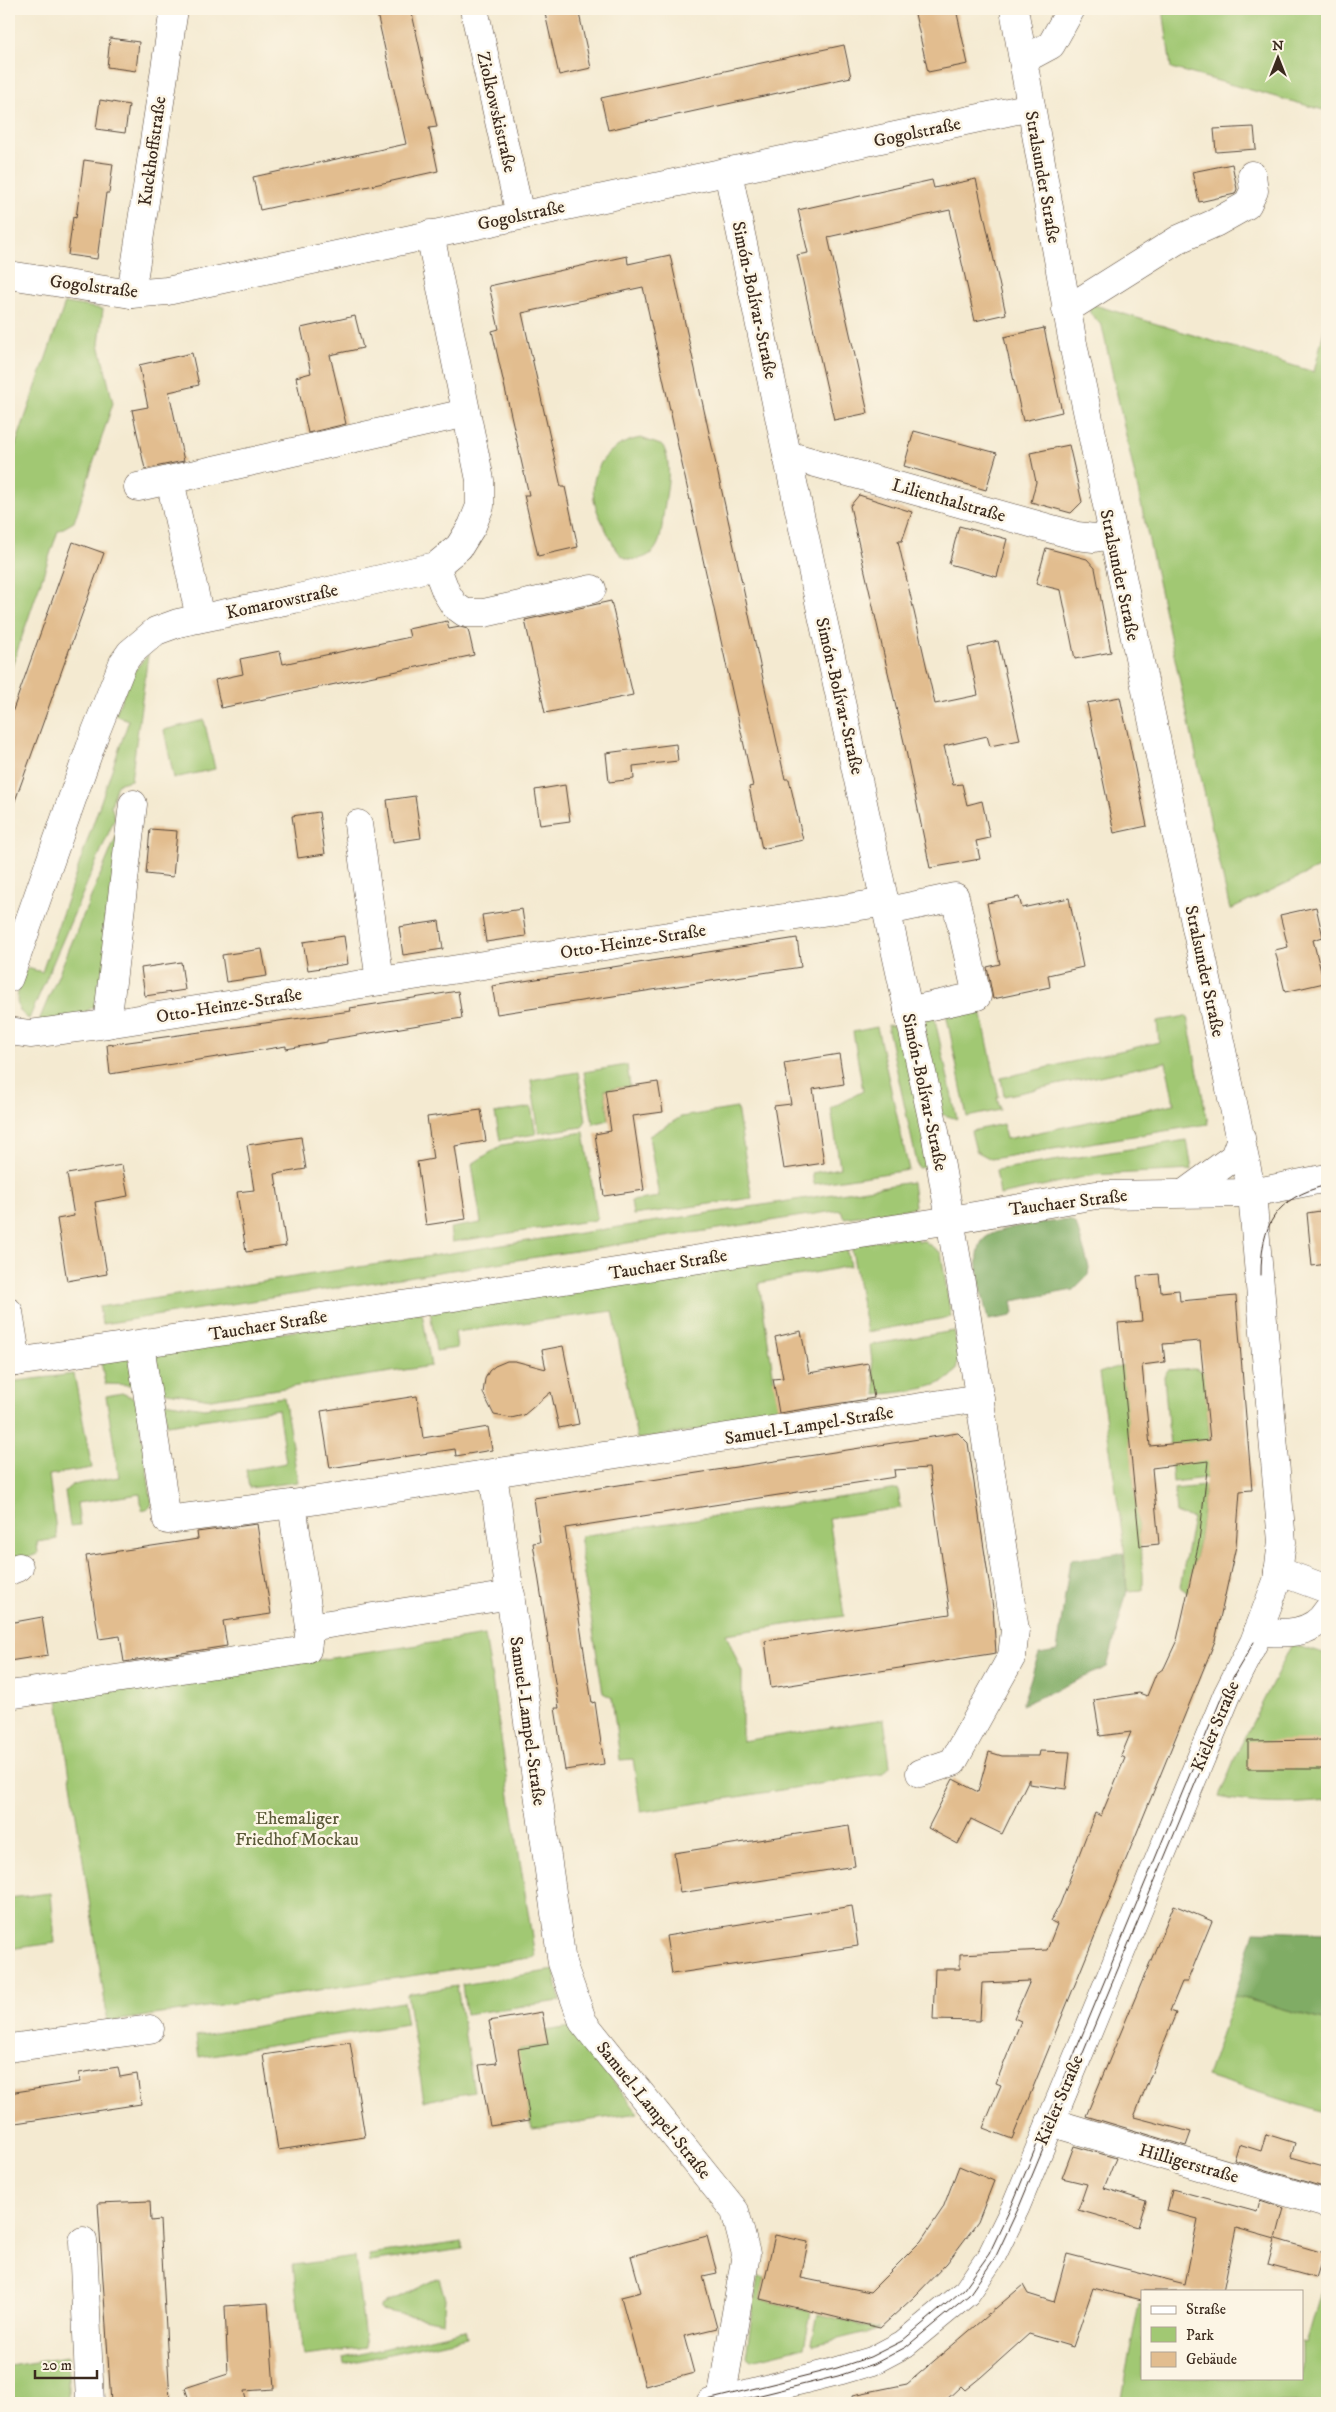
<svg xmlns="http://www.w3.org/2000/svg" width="1336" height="2412" viewBox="0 0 1336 2412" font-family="'IM FELL DW Pica',serif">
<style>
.green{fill:#a1c873;stroke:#6e7948}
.forest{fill:#80ac65;stroke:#5e6b42}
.building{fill:#e2bd8f;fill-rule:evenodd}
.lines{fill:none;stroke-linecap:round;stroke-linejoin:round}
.minor-casing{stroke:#574739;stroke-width:29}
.major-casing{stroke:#574739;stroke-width:29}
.minor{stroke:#fff;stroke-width:28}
.major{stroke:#fff;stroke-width:28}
.tram{stroke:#3b2a1e;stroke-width:1}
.labels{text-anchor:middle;stroke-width:5;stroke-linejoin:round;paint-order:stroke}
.street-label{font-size:18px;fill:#3b2a1e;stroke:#fcf5e5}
.park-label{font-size:18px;fill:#5a5938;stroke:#fcf5e5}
</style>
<rect width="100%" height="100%" fill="#fcf5e5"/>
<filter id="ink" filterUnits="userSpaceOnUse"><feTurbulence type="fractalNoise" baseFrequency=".02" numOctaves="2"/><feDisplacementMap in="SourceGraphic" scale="10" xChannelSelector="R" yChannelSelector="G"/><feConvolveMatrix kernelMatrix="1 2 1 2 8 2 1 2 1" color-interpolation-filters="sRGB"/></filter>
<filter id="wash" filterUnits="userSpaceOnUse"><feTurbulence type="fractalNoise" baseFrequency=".0096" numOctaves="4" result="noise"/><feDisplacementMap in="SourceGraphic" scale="20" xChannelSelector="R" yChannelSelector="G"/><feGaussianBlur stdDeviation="1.12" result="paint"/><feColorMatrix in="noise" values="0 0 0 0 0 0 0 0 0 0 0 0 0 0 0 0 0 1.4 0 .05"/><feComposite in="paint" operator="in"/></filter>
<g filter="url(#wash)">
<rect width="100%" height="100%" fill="#f4ead1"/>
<g class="green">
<path d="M1163 9H1327V111L1171 68Z"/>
<path d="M65 303 103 309 99 344 113 403 74 522 58 531 9 675V464Z"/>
<path d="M1088 303 1314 372 1327 318V864L1230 910 1102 326 1090 313Z"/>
<path d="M641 438 663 446C674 467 665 496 663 518 661 536 660 555 638 559 633 560 628 560 624 557 616 552 611 539 607 532 602 521 596 511 594 500 589 467 610 443 641 438Z"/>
<path d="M148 655 131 780 117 784 111 806 115 818 29 1019C8 1006 20 986 27 968L42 972 129 720 115 715 133 672Z"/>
<path d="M204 720 215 769 174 778 164 730Z"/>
<path d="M120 828 103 1000 71 1022 38 1023Z"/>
<path d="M979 1001 999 1097H997L1000 1110 967 1117 945 1008Z"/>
<path d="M933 1011 957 1119 941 1114 920 1014Z"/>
<path d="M1187 1016 1208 1124 991 1159 976 1151 971 1131 1003 1124 1006 1139 1174 1104 1166 1062 1004 1096 1001 1078 1159 1042 1157 1021Z"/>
<path d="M887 1025 903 1028 932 1166 918 1168Z"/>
<path d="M877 1027 909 1170 814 1184 812 1173 840 1168 831 1108 863 1091 853 1032Z"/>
<path d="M627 1065 630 1086 605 1090 609 1120 593 1124 584 1072Z"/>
<path d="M578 1072 586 1120 582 1127 539 1133 531 1080Z"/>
<path d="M531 1107 536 1134 500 1140 495 1113Z"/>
<path d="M737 1108 752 1198 633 1215 631 1201 659 1197 649 1136 681 1117Z"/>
<path d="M584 1132 597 1217 595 1220 452 1242 450 1228 481 1223 472 1164 502 1145Z"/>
<path d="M1187 1140 1192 1170 1093 1175 1000 1195 996 1170Z"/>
<path d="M912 1182 915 1206 907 1209 844 1218 841 1210 102 1324 99 1307Z"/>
<path d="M917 1235 918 1241H924L941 1253 951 1317 867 1332 851 1245Z"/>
<path d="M846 1246 850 1266 759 1283 780 1418 637 1439 613 1311 455 1332 457 1348 436 1351 430 1310Z"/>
<path d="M422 1312 431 1366 211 1399 162 1391 155 1352Z"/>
<path d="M954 1331C956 1343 960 1358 956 1370 948 1390 896 1392 876 1395L870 1345Z"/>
<path d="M129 1357 133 1385 105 1384 101 1361Z"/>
<path d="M1123 1365 1143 1575V1590L1127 1591 1124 1546 1099 1373Z"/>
<path d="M1195 1368 1204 1372 1213 1477 1173 1482 1164 1376 1168 1370Z"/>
<path d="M74 1374 92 1468 49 1475 57 1539 37 1542 38 1554 9 1563V1382Z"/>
<path d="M122 1393 136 1399 152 1504 149 1508 142 1510 140 1494 77 1503 80 1525 70 1526 65 1491 72 1485 119 1477 106 1396Z"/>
<path d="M284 1397 298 1482 249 1488 246 1470 286 1463 278 1409 167 1425 163 1402 204 1408Z"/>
<path d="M1214 1485 1205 1490 1199 1541 1188 1593 1180 1587 1193 1518 1176 1514 1174 1489Z"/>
<path d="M898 1489 901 1508 829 1518 844 1616 726 1634 742 1672V1741L884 1719 890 1766 883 1774 641 1812 633 1759 620 1760 612 1698 603 1693 581 1556V1536Z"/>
<path d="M485 1635 535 1957 108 2022 58 1699Z"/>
<path d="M1292 1644 1327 1655V1801C1287 1805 1258 1805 1219 1797L1237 1753Z"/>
<path d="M51 1893 55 1943 9 1949V1898Z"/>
<path d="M554 1970 560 2001 466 2014 462 1985Z"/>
<path d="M457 1986 474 2092 424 2101 407 1994Z"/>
<path d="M1235 1996 1327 2021V2114L1207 2076Z"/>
<path d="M403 2002 407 2024 199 2057 196 2036Z"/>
<path d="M571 2027 638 2113 532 2129 515 2050 547 2044 545 2031Z"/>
<path d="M462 2242 463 2249 370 2262 369 2255Z"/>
<path d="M355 2257 366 2348 304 2356 293 2265Z"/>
<path d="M1327 2270V2403H1120L1139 2303 1142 2304V2378H1302V2342L1306 2343Z"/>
<path d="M758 2277 765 2278 760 2299 811 2312 804 2347 751 2360 746 2356Z"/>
<path d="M439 2278 445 2299 443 2322 381 2310V2306Z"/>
<path d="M818 2314 879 2329 814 2345 812 2343Z"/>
<path d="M465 2330 467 2337 344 2364 343 2358Z"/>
<path d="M68 2357V2403H9V2366Z"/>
</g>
<g class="forest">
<path d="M1069 1220 1076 1224 1089 1267 1088 1275 1073 1290 1012 1301 1014 1313 1012 1316 988 1320C984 1300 972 1262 981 1243 990 1225 1050 1223 1069 1220Z"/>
<path d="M1123 1553 1127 1591 1107 1667 1022 1705 1039 1654 1057 1651 1070 1560Z"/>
<path d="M1254 1931 1327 1933V2021L1235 1996Z"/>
</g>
<g id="blocks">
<g class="building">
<path d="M376 9H411L437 127 429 128 438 171 260 210 253 177 406 144Z"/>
<path d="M544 9H578L591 68 559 75Z"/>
<path d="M918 9H956L968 64 928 72 915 14 919 13Z"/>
<path d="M110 38 139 42 136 71 107 67Z"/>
<path d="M844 45 851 77 608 130 601 98Z"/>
<path d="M100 100 129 105 125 133 96 129Z"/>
<path d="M1254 127 1256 149 1216 152 1214 129Z"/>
<path d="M84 160 113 164 109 193H106L97 259 68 255 73 217 76 218Z"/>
<path d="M1232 164 1237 189 1235 194 1199 202 1192 172Z"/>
<path d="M976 179 1006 314 975 321 950 210 828 237 868 413 834 420 797 255 808 253 798 210 932 180 934 188Z"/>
<path d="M670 255 785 779H789L803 840 762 849 749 787 753 786 643 287 522 313 561 487H565L578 547 538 556 524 495H529L492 331 499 329 489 286 627 256 628 264Z"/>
<path d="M355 316 363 348 330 355 346 424 308 433 296 377 311 373 301 328Z"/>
<path d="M1044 328 1062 412 1023 421 1004 337Z"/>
<path d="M192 353 199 385 169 392 184 461 145 469 132 410 148 407 139 365Z"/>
<path d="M914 431 997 453 986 490 904 466Z"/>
<path d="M1069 445 1082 502 1071 513 1031 502 1036 482 1030 453Z"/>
<path d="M859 495 912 512 902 541H898L935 704 978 695 968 648 998 641 1020 740 990 746 987 736 944 746 953 785 962 784 967 805 982 801 990 838 976 841 980 859 930 868 906 751 850 506Z"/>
<path d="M959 526 1007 539 997 577 949 564Z"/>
<path d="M73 542 104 553 11 812H9V721Z"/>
<path d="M1046 548 1087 559 1095 568 1111 652 1075 659 1061 590 1036 584Z"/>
<path d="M611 601 633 695 545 713 525 620Z"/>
<path d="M447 621 449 629 460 627 468 629 474 655 221 708 215 680 243 674 240 659 280 651 283 664 410 637 408 629Z"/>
<path d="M1120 697 1147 826 1114 833 1087 703Z"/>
<path d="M676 744 678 761 633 766 634 779 609 782 606 753Z"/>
<path d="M565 785 570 821 540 825 535 790Z"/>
<path d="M415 796 421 838 393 842 387 800Z"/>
<path d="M319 812 325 854 298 858 292 816Z"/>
<path d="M150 829 177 831 173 877 146 874Z"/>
<path d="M1019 897 1022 908 1069 898 1083 967 1048 975 1050 987 993 999 987 967 1000 964 987 903Z"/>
<path d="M1316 907 1323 937 1313 940 1324 983 1285 992 1275 950 1288 947 1280 915Z"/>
<path d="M522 909 526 936 486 942 482 915Z"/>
<path d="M439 921 443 949 403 955 399 927Z"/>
<path d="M344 936 348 964 308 970 303 942Z"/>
<path d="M797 938 801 967 497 1014 492 986Z"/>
<path d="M262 949 267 976 226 982 222 955Z"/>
<path d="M181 962 185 990 145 996 141 968Z"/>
<path d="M458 991 462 1018 327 1040V1042L286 1049V1046L110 1074 107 1045 351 1011 350 1008Z"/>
<path d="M839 1054 844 1084 813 1089 824 1163 784 1169 774 1106 791 1104 784 1063Z"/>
<path d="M658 1082 663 1112 633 1116 644 1190 604 1196 595 1134 611 1131 605 1090Z"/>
<path d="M481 1110 486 1141 455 1146 466 1219 426 1225 417 1162 433 1159 427 1117Z"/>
<path d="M301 1137 306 1169 275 1174 286 1246 246 1252 237 1192 254 1190 247 1145Z"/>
<path d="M122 1165 128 1196 95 1202 107 1274 67 1281 57 1219 74 1216 67 1174Z"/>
<path d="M1327 1210V1264L1312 1266 1307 1213Z"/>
<path d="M1159 1274 1161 1292 1179 1290 1180 1301 1236 1296 1252 1490 1240 1491 1236 1546 1215 1641 1012 2139 983 2128 1001 2085 996 2083 1021 2021 1014 2018 1030 1981 982 1983 980 2021 933 2020 935 1969H960V1954L1047 1950 1057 1924 1051 1921 1060 1904 1095 1813 1101 1816 1125 1758 1121 1756 1131 1732 1100 1736 1094 1700 1139 1693 1147 1696 1156 1674 1164 1668 1177 1640 1199 1542 1208 1461 1152 1468 1159 1544 1140 1546 1118 1323 1142 1321 1137 1276ZM1200 1341 1210 1440 1150 1446 1142 1365 1165 1362 1163 1344Z"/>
<path d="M801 1331 809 1373 868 1363 874 1398 779 1413 773 1379 783 1378 775 1337Z"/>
<path d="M563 1346 579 1424 559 1428 551 1392 524 1415 511 1418 494 1415 483 1393 485 1379 489 1371 495 1366 507 1361H515L546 1369 542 1350Z"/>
<path d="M417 1396 423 1438 488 1427 492 1450 456 1456 455 1449 330 1468 321 1411Z"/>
<path d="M958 1433 968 1443 993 1608 996 1653 771 1688 765 1641 950 1614 929 1468 894 1470 895 1477 565 1528 592 1703 595 1702 604 1764 565 1770 555 1708H559L533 1543 540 1542 534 1498Z"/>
<path d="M257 1524 271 1614 223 1621 227 1646 124 1662 120 1636 99 1639 86 1556 198 1539 197 1532Z"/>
<path d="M42 1617 48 1655 9 1661V1623Z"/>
<path d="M1327 1740V1769H1248V1741Z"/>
<path d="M1040 1751 1070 1752 1066 1789 1029 1784V1779L1002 1834 971 1819 958 1844 928 1828 953 1779 978 1792 989 1752 1002 1756H1039Z"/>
<path d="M849 1826 855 1866 680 1893 674 1853Z"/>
<path d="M1174 1905 1212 1921 1187 1982H1182L1170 2011 1176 2013 1134 2117 1191 2132 1186 2146 1086 2116Z"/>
<path d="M852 1906 858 1946 672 1974 666 1936Z"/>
<path d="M542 2012 548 2044 518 2049 530 2120 490 2126 479 2065 497 2063 489 2021Z"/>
<path d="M350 2042 365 2137 278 2150 263 2055Z"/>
<path d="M118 2067 120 2077 137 2074 141 2104 9 2124V2093L80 2082 79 2073Z"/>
<path d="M1266 2134 1295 2143 1291 2157 1327 2167 1323 2187 1234 2160 1239 2144 1261 2151Z"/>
<path d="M1074 2146 1116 2158 1104 2188 1146 2201 1138 2227 1078 2210 1087 2184 1062 2178Z"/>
<path d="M959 2166 994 2181 978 2222 947 2263 914 2297 880 2328 760 2299 775 2235 808 2242 801 2278 870 2292 921 2241 943 2208Z"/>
<path d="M1172 2189 1257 2212 1260 2200 1284 2208 1276 2239 1324 2253 1316 2278 1268 2265 1275 2239 1236 2228 1223 2291H1142V2300L1093 2288 1073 2347 1029 2334 981 2377 965 2390 961 2386 943 2403H853V2395L907 2384 1023 2285 1028 2294 1054 2302 1067 2254 1185 2284 1198 2219 1167 2211Z"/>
<path d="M150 2201 151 2221 160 2220 170 2401 111 2403 98 2203Z"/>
<path d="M707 2236 717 2273 703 2276 717 2328 684 2336 694 2373 645 2386 621 2297 641 2292 631 2256Z"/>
<path d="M268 2303 274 2389 244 2391 246 2400 235 2403H190L185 2388 228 2374 225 2306Z"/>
</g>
</g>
</g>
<g filter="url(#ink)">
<use href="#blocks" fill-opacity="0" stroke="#574739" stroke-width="1"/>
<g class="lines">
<g class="minor-casing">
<g id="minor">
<path d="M474 9 520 215"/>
<path d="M1023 60 1051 45 1071 9"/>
<path d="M728 172 787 455 935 1132 968 1324 1015 1630 1012 1656 953 1762 920 1773"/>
<path d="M9 275 131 294 167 291 1031 107"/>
<path d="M131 294 174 9"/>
<path d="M1066 310 1179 239 1215 223 1247 205 1254 191 1252 175"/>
<path d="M787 455 1077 536 1094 538 1112 535"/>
<path d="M170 480 200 618"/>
<path d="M138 487 466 413"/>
<path d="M436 566 446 592 454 605 465 613H484L592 589"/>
<path d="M358 824 380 981"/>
<path d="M888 911 955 897 977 996 908 1011"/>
<path d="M9 978 96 731 123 663 130 653 156 631 178 623 294 599 436 566 459 547 472 526 480 506V480L430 234"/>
<path d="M107 1024 133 804"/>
<path d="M9 1031 30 1034 107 1024 886 902"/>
<path d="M1186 1192 1234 1157 1241 1138"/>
<path d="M9 1312 17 1362"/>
<path d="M140 1345 167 1520 292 1504"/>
<path d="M9 1363 422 1302 951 1220 1096 1195 1252 1193 1073 344 1014 9"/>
<path d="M493 1474 562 1963 583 2022 735 2211 746 2254 721 2401"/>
<path d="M9 1571 19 1567"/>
<path d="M1278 1571 1327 1589"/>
<path d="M511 1595 310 1627 292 1504 980 1398"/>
<path d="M1258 1631C1283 1634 1312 1636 1327 1611"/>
<path d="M9 1695 307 1650 310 1627"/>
<path d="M9 2048 150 2029"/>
<path d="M1050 2122 1327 2204"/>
<path d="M83 2241 90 2403"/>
</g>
</g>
<g class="major-casing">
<path id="major" d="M710 2403 838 2371 872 2361 904 2344 967 2292 992 2255 1016 2206 1227 1695 1254 1642 1277 1581 1282 1542 1252 1193 1327 1178"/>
</g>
<use href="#minor" class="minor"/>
<use href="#major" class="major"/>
<g class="tram">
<path d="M1261 1275C1261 1224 1275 1198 1327 1185"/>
<path d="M695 2403 837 2368 870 2357 902 2341 964 2289 989 2254 1012 2205 1223 1694 1254 1642"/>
<path d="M728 2403 838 2376 874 2364 906 2347 969 2295 996 2256 1019 2207 1237 1683"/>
</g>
</g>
</g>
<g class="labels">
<g class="street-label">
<text transform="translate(497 112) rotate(77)" y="6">Ziolkowskistraße</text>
<text transform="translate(917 132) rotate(-12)" y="6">Gogolstraße</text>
<text transform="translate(152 151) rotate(-82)" y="6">Kuckhoffstraße</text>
<text transform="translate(1043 177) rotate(80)" y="6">Stralsunder Straße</text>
<text transform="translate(521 215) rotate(-12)" y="6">Gogolstraße</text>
<text transform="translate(94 286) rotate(7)" y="6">Gogolstraße</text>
<text transform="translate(755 300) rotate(78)" y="6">Simón-Bolívar-Straße</text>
<text transform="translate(949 500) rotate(16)" y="6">Lilienthalstraße</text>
<text transform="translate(1120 575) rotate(78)" y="6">Stralsunder Straße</text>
<text transform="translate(282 601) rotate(-12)" y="6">Komarowstraße</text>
<text transform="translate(840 696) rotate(77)" y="6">Simón-Bolívar-Straße</text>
<text transform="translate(633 941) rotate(-9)" y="6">Otto-Heinze-Straße</text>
<text transform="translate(1205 971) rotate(78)" y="6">Stralsunder Straße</text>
<text transform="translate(229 1005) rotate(-9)" y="6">Otto-Heinze-Straße</text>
<text transform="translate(925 1092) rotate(78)" y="6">Simón-Bolívar-Straße</text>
<text transform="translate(1068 1202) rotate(-7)" y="6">Tauchaer Straße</text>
<text transform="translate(668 1264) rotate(-9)" y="6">Tauchaer Straße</text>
<text transform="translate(268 1325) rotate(-9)" y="6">Tauchaer Straße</text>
<text transform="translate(809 1425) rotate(-9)" y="6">Samuel-Lampel-Straße</text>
<text transform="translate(528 1721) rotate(82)" y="6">Samuel-Lampel-Straße</text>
<text transform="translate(1215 1726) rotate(-67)" y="6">Kieler Straße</text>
<text transform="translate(1059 2100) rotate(-67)" y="6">Kieler Straße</text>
<text transform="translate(654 2110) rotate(51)" y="6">Samuel-Lampel-Straße</text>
<text transform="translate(1189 2163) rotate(16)" y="6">Hilligerstraße</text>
</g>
<g class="park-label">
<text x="297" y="1824">Ehemaliger<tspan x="297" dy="21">Friedhof Mockau</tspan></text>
</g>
</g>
<rect width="1336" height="2412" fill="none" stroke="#fcf5e5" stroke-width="30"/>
<rect x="1141" y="2290" width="162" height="90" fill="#fcf5e5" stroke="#afa495"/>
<rect x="1151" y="2306" width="25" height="8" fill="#ffffff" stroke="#afa495"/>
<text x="1186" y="2314" font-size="15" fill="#3b2a1e">Straße</text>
<rect x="1151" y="2327" width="25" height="15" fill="#a1c873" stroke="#afa495"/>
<text x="1186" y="2340" font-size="15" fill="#3b2a1e">Park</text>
<rect x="1151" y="2352" width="25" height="15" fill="#e2bd8f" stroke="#afa495"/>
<text x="1186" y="2364" font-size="15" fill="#3b2a1e">Gebäude</text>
<g transform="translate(1278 58)" stroke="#fcf5e5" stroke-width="4" paint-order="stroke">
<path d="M0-4L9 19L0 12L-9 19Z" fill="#3b2a1e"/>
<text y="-8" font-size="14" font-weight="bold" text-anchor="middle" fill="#3b2a1e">N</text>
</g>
<path d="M35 2370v8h62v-8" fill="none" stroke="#3b2a1e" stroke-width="2.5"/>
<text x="42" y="2370" font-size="15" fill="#3b2a1e" stroke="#fcf5e5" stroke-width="4" paint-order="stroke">20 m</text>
</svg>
